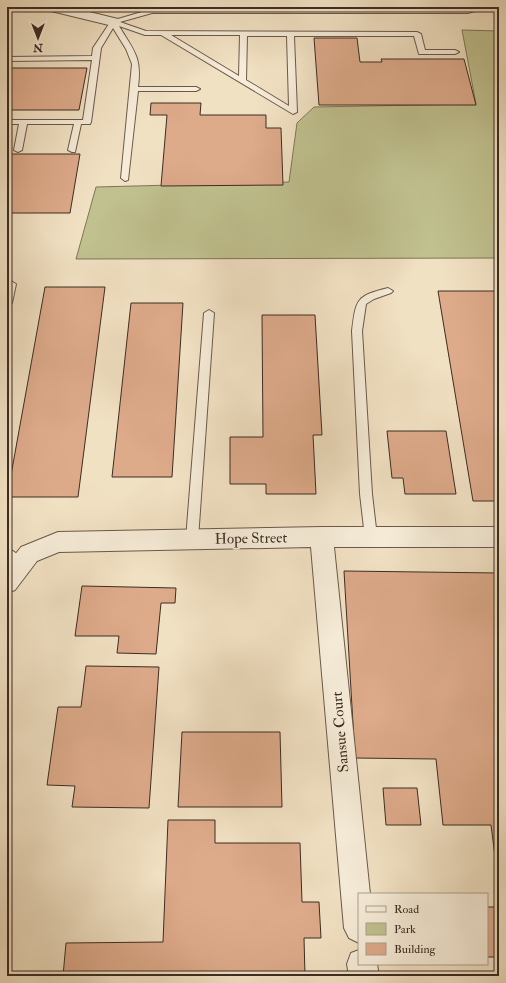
<svg xmlns="http://www.w3.org/2000/svg" width="506" height="983" viewBox="0 0 506 983" font-family="'IM FELL Double Pica',serif">
<style>
.green{fill:#c0c18f;stroke:#7e7659}
.building{fill:#ddaa8a;stroke:#3d2c23}
.lines{fill:none;stroke-linecap:round;stroke-linejoin:round}
.service-casing{stroke:#6a594b;stroke-width:2}
.minor-casing{stroke:#6a594b;stroke-width:2}
.service{fill:#f6ecd8;fill-rule:evenodd}
.minor{fill:#f6ecd8;fill-rule:evenodd}
.labels{text-anchor:middle;stroke-width:4;stroke-linejoin:round;paint-order:stroke}
.street-label{font-size:15px;fill:#3d2c23;stroke:#f6ecd8}
</style>
<rect width="100%" height="100%" fill="#f1e1c3"/>
<filter id="stains"><feTurbulence type="fractalNoise" baseFrequency=".005" numOctaves="4"/><feColorMatrix values="0 0 0 0 .2 0 0 0 0 .09 0 0 0 0 .02 0 0 0 .5 -.17"/></filter>
<radialGradient id="worn" r=".72"><stop offset=".6" stop-color="#630" stop-opacity="0"/><stop offset="1" stop-color="#630" stop-opacity=".3"/></radialGradient>
<path class="green" d="M462 30 499 31V258L76 259 96 187 289 182 297 123 314 107 476 104Z"/>
<g class="building">
<path d="M314 38H357L360 62H382L381 59H464L476 105H319Z"/>
<path d="M7 68H87L79 110H7Z"/>
<path d="M151 103H201L200 115H266V128H281L283 185 161 186 167 115H150Z"/>
<path d="M7 154H80L70 213H7Z"/>
<path d="M45 287H105L78 497H7Z"/>
<path d="M438 291H499V501H473Z"/>
<path d="M131 303H183L172 477H112Z"/>
<path d="M262 315H315L322 435H313L316 494H266V484H230V437H263Z"/>
<path d="M387 431H446L456 494H405L403 478H392Z"/>
<path d="M344 571 499 573V888L491 825H443L436 759 355 758Z"/>
<path d="M82 586 176 588 175 603H161L156 654 117 653 119 636H75Z"/>
<path d="M86 666 159 667 149 808 72 807 75 786 47 785 58 707H81Z"/>
<path d="M182 732H280L282 807H178Z"/>
<path d="M383 788H417L421 825H386Z"/>
<path d="M168 820H215V843H300L302 902H319L321 938H304L305 976H63L66 943 163 942Z"/>
<rect x="487" y="907" width="12" height="50"/>
</g>
<g class="lines">
<g class="service-casing">
<g id="service">
<path d="M476 7H488L468 13H152L120 22 146 31 417 32 421 34 425 50H455L459 52 455 54H419L414 36H294L297 112 293 114 161 35H145L119 26C134 51 142 57 138 87H196L200 89 196 91H138L128 180 125 181 121 178 132 64 126 49 113 28 101 48 91 122 90 124H81L75 152H72L68 150 74 124H27L22 150 18 152 14 150 19 124H7V120H83L92 60 7 61V57L92 56 93 48 111 21 152 9H468ZM171 35H240L239 76ZM247 36H287L289 106 246 80Z"/>
<path d="M11 281 16 284 12 303 7 306V283Z"/>
<path d="M388 288 393 291 391 293 374 299 366 304 362 331 372 494 377 537 375 540 371 542 367 540 365 537 360 494 352 331C356 299 356 296 388 288Z"/>
<path d="M209 310 214 313 198 539 196 542 192 544 188 542 186 539 204 313Z"/>
<path d="M7 547 26 560 28 564 26 568C18 570 13 564 7 559Z"/>
</g>
</g>
<g class="minor-casing">
<g id="minor">
<path d="M45 7H69L118 19 120 22 118 25 113 26 47 10Z"/>
<path d="M322 527H499V547H334L370 894H359V943L349 938 344 928 311 547 59 552 37 561 15 590 7 593V565L21 547 58 532Z"/>
<path d="M359 950V964H377L379 976H349L347 964 351 953Z"/>
</g>
</g>
<use href="#service" class="service"/>
<use href="#minor" class="minor"/>
</g>
<g class="labels">
<g class="street-label">
<text transform="translate(251 538) rotate(-1)" y="5">Hope Street</text>
<text transform="translate(340 732) rotate(-95)" y="5">Sansue Court</text>
</g>
</g>
<rect width="506" height="983" fill="none" stroke="#f1e1c3" stroke-width="24"/>
<rect x="8" y="8" width="490" height="967" fill="none" stroke="#3d2c23" stroke-width="2"/>
<rect x="12" y="12" width="482" height="959" fill="none" stroke="#3d2c23"/>
<rect x="358" y="893" width="130" height="72" fill="#f6ecd8" stroke="#ac9f90"/>
<rect x="366" y="906" width="20" height="6" fill="#f6ecd8" stroke="#ac9f90"/>
<text x="394" y="913" font-size="12" fill="#3d2c23">Road</text>
<rect x="366" y="923" width="20" height="12" fill="#c0c18f" stroke="#ac9f90"/>
<text x="394" y="933" font-size="12" fill="#3d2c23">Park</text>
<rect x="366" y="943" width="20" height="12" fill="#ddaa8a" stroke="#ac9f90"/>
<text x="394" y="953" font-size="12" fill="#3d2c23">Building</text>
<g transform="translate(38 38) rotate(180)" stroke="#f6ecd8" stroke-width="3" paint-order="stroke">
<path d="M0-3L7 15L0 10L-7 15Z" fill="#3d2c23"/>
<text y="-6" font-size="11" font-weight="bold" text-anchor="middle" fill="#3d2c23">N</text>
</g>
<rect width="100%" height="100%" filter="url(#stains)"/>
<rect width="100%" height="100%" fill="url(#worn)"/>
</svg>
